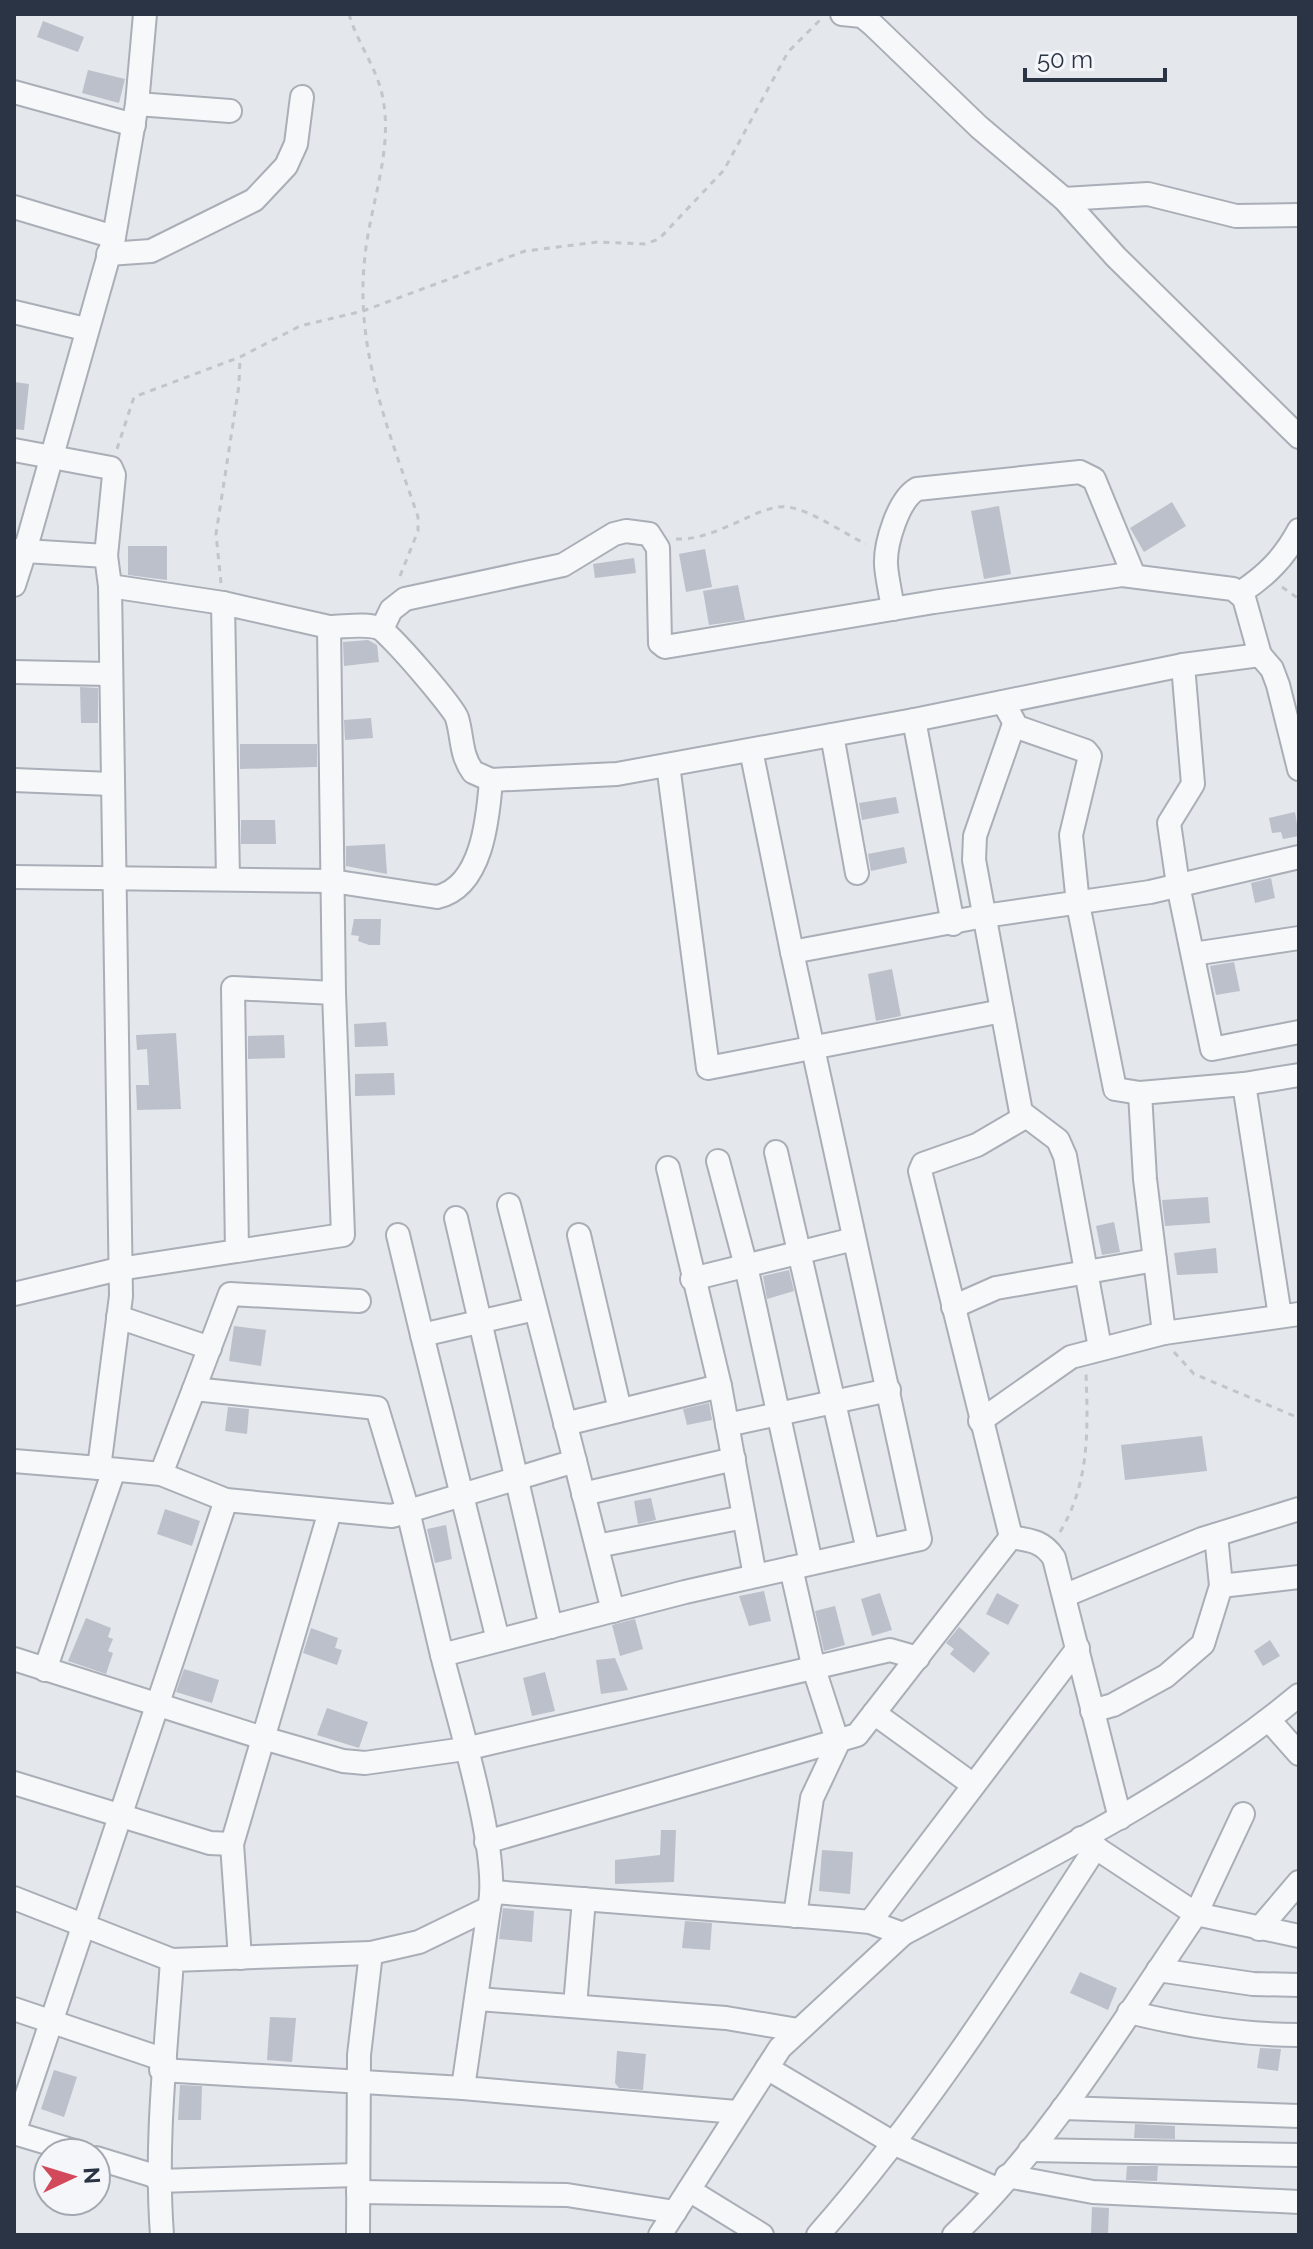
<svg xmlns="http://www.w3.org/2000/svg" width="1313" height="2249" viewBox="0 0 1313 2249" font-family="Raleway,sans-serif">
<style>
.building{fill:#bbc0ca}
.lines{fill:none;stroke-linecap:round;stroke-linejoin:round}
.minor-casing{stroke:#a9aeb7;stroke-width:26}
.path{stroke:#c2c5cb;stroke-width:3;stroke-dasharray:6 6;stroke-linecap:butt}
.minor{stroke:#f7f8fa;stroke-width:22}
</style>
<rect width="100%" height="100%" fill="#e4e7ec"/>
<g class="building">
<path d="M43 21 84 37 78 52 37 37Z"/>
<path d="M88 70 125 79 119 103 82 93Z"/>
<path d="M14 382 29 384 24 430 14 429Z"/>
<path d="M1172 502 1186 526 1144 552 1130 528Z"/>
<path d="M999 506 1011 574 984 579 971 511Z"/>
<path d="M128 546H167V580L128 575Z"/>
<path d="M705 549 712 587 686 592 679 554Z"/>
<path d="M634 558 636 573 595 578 593 564Z"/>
<path d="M738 585 745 620 709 625 703 591Z"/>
<path d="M368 640 377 645 379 662 344 666 343 642Z"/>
<path d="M80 687 98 688V723H81Z"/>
<path d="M371 718 373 738 345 740 344 720Z"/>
<path d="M240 744H317V767L240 769Z"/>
<path d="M896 797 899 813 862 820 859 803Z"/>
<path d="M1295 812 1299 836 1283 839 1281 832 1272 833 1269 818Z"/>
<path d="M241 820H275L276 844H241Z"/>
<path d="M385 844 387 874 346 866V846Z"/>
<path d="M904 847 907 863 871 871 868 854Z"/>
<path d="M1271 878 1275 898 1255 903 1251 883Z"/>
<path d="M354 919H381L380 945H369L358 941 359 936 351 935Z"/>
<path d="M1234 962 1240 991 1216 995 1210 966Z"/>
<path d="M892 969 901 1016 876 1021 868 974Z"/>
<path d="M386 1022 388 1046 355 1047 354 1024Z"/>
<path d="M176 1033 181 1109 137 1110 136 1085H149L147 1049 137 1050 136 1035Z"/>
<path d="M284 1035 285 1058 248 1059V1036Z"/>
<path d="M394 1073 395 1095 355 1096V1074Z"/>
<path d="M1208 1197 1210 1223 1165 1226 1162 1200Z"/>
<path d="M1114 1222 1120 1252 1102 1255 1096 1226Z"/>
<path d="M1216 1248 1218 1273 1177 1275 1174 1253Z"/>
<path d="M789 1270 794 1291 767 1299 763 1276Z"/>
<path d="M234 1326 266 1330 261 1366 229 1361Z"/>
<path d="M709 1403 712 1420 687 1425 683 1409Z"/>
<path d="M228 1407 249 1409 247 1434 225 1431Z"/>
<path d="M1202 1436 1207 1471 1125 1480 1121 1445Z"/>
<path d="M651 1498 656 1520 638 1524 634 1501Z"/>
<path d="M165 1509 200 1521 192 1546 157 1534Z"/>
<path d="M446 1525 452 1559 435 1563 427 1529Z"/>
<path d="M764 1591 771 1621 749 1626 739 1596Z"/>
<path d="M880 1593 892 1630 872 1636 861 1599Z"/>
<path d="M997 1593 1019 1605 1008 1625 986 1614Z"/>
<path d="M835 1606 845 1645 824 1651 815 1611Z"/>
<path d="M86 1618 111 1628 108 1637 113 1639 108 1651 113 1653 106 1674 68 1661Z"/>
<path d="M635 1619 643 1649 620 1656 612 1625Z"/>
<path d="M959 1627 990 1653 974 1673 950 1654 954 1649 946 1643Z"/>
<path d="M311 1628 338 1638 335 1648 342 1650 337 1665 303 1653Z"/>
<path d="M1270 1640 1280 1656 1263 1666 1254 1651Z"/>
<path d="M615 1658 628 1690 601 1694 596 1660Z"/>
<path d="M184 1669 219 1680 212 1703 176 1692Z"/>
<path d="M545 1672 555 1711 532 1716 523 1678Z"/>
<path d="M327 1708 368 1722 359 1748 317 1735Z"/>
<path d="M661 1830H676L674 1882 615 1884V1860L660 1855Z"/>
<path d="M822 1850 853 1852 850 1894 819 1891Z"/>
<path d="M503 1908 534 1911 532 1942 499 1939Z"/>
<path d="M685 1921 712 1923 710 1950 682 1948Z"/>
<path d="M1080 1972 1117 1988 1108 2010 1070 1993Z"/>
<path d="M270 2017 296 2018 292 2062 267 2060Z"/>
<path d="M1260 2048 1281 2049 1278 2071 1257 2068Z"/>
<path d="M617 2051 646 2054 643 2090 619 2088 615 2083Z"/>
<path d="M54 2070 77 2077 64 2117 41 2109Z"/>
<path d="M180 2085 202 2086 201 2120H178Z"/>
<path d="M1135 2124 1175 2126V2139L1134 2138Z"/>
<path d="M1127 2166H1158L1157 2181 1126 2180Z"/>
<path d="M1092 2207 1109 2208 1108 2235 1091 2234Z"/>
</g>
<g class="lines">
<g class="minor-casing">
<g id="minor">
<path d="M842 14 862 16 873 25 979 127 1064 199 1116 257 1299 437"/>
<path d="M14 92 134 125"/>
<path d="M137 104 230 111"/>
<path d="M1064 199 1148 194 1236 216 1299 215"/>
<path d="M14 207 114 237"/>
<path d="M108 254 151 251 254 200 286 166 296 144 302 97"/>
<path d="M14 312 85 329"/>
<path d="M14 450 111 468 114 475 106 556"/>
<path d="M14 550 25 551 14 585"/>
<path d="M110 586 223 603"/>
<path d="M1240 593C1267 575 1284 558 1299 530"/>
<path d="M893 609C891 595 887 579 886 565 885 544 898 500 917 489L1080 472 1094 479 1134 576"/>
<path d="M329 627C344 627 366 623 379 628 389 632 454 708 457 718 463 738 460 754 473 772L491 780 617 774 914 720 1183 665 1193 784 1169 823 1178 885 1212 1049 1299 1032"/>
<path d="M382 629 391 610 405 599 563 565 614 534 626 531 649 534 658 548 660 643 665 647 934 602 1122 575 1233 589 1244 598 1260 655 1272 669 1278 685 1299 769"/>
<path d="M1183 665 1260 655"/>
<path d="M14 672 109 674"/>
<path d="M1003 702 1017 727 1086 751 1090 756 1071 835 1078 904 1115 1089 1140 1093 1145 1179 1164 1333"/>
<path d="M914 720 953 924"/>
<path d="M1014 724 975 836 974 860 1021 1112 1058 1140 1065 1156 1100 1348"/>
<path d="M832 735 857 873"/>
<path d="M751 750 792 952"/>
<path d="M668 765 708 1068 1002 1011"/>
<path d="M14 780 111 784"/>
<path d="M14 877 332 881 437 897C482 887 488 819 491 780"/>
<path d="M228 879 223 603 329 627 334 993"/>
<path d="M1193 954 1299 938"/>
<path d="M1244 1084 1280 1316"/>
<path d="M1140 1093 1244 1084 1299 1075"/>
<path d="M776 1152 868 1550"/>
<path d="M718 1161 746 1266 811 1563"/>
<path d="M668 1168 720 1386 755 1576"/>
<path d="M456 1218 551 1627"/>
<path d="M398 1235 422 1335"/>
<path d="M579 1235 620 1410"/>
<path d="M692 1279 854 1239"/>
<path d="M14 1294 119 1269 237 1251 233 988 334 993 343 1235 237 1251"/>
<path d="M359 1301 230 1294 194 1389 377 1408 408 1511 442 1655"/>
<path d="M953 1307 996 1288 1155 1260"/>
<path d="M118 1317 210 1348"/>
<path d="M980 1421 1071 1357 1164 1333 1299 1314"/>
<path d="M565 1424 720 1386"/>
<path d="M727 1425 889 1390"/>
<path d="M14 1461 99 1468"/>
<path d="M575 1461 613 1611"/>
<path d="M161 1474 194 1389"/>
<path d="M583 1494 734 1459"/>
<path d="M226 1500 392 1516 575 1461 509 1205"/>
<path d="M1011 1537C1030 1540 1043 1541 1054 1558L1120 1818"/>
<path d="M597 1546 744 1517"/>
<path d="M791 1568 814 1669 838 1743 812 1798 795 1916"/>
<path d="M1221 1586 1299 1577"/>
<path d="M1066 1595 1202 1539 1299 1509"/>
<path d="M498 1640 422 1335 535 1309"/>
<path d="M14 1659 263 1738 343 1761 365 1763 465 1749 890 1650 918 1658"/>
<path d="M45 1670 114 1470"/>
<path d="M1092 1711 1113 1705 1166 1676 1203 1644 1221 1586 1216 1535"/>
<path d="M874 1713 972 1784"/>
<path d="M1269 1720 1299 1754"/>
<path d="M14 1783 210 1843 232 1844 330 1511"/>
<path d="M1243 1814 1196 1914 1299 1936"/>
<path d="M486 1842 857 1735 1011 1537 920 1171 923 1164 977 1145 1025 1117"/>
<path d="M232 1844 240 1958"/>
<path d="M493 1892 839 1919 870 1922 903 1934"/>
<path d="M14 1898 172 1960"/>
<path d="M489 1908 463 2088 736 2112"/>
<path d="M870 1922 1078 1648"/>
<path d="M1259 1929 1299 1882"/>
<path d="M1158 1970 1253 1984 1299 1985"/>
<path d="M478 1999 726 2018 798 2030"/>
<path d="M575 2006 584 1899"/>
<path d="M14 2009 165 2060"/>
<path d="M1129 2012C1186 2026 1240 2035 1299 2035"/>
<path d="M767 2068 895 2144 997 2189"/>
<path d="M161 2070 463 2088"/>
<path d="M1063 2108 1299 2116"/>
<path d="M1030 2150 1299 2155"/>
<path d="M81 2153 14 2133 226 1500 161 1474 99 1468 121 1296 110 586 106 556 25 551 114 237 137 104 145 14"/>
<path d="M96 2158 158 2177"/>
<path d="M1007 2176 1093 2192 1299 2202"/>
<path d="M158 2181 357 2175"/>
<path d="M689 2190 762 2235"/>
<path d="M358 2192 567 2195 675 2212"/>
<path d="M162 2235C155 2142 166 2052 172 1960L371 1953"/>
<path d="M358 2235 359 2055 371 1953 419 1942 489 1908C502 1857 456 1712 442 1655L685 1592 920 1539 792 952 984 916 1150 892 1299 857"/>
<path d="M660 2235 780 2048 903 1934C1039 1862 1180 1794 1299 1695"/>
<path d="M818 2235C923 2116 1010 1980 1096 1847"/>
<path d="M954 2235C1050 2143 1121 2024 1196 1914L1081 1838"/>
</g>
</g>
<g class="path">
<path d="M349 14C357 43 378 69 383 99 393 151 370 205 365 256 354 349 389 431 418 517V531L398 581"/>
<path d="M117 449 134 397 240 357 300 326 363 311 525 251 598 242 645 244 659 239 724 170 788 52 821 19"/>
<path d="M676 539C718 541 759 503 788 507 813 511 843 533 866 544"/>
<path d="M221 583 216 534 239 385 240 357"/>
<path d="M1282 587 1299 599"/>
<path d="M1174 1352 1194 1374 1299 1418"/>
<path d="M1060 1532C1090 1482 1088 1429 1086 1373"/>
</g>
<use href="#minor" class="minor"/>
</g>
<rect width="1313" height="2249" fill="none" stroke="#2b3445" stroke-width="32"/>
<g transform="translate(72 2177) rotate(86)"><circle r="38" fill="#f4f6f9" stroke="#a4a8b1" stroke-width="2"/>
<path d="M0-6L14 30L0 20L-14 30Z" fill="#d1495b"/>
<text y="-12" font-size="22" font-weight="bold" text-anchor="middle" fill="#2b3445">N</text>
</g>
<path d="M1025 68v12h140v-12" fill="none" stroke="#2b3445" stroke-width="4"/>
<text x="1037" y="68" font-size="24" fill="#2b3445" stroke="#f4f6f9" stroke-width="6" paint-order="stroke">50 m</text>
</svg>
